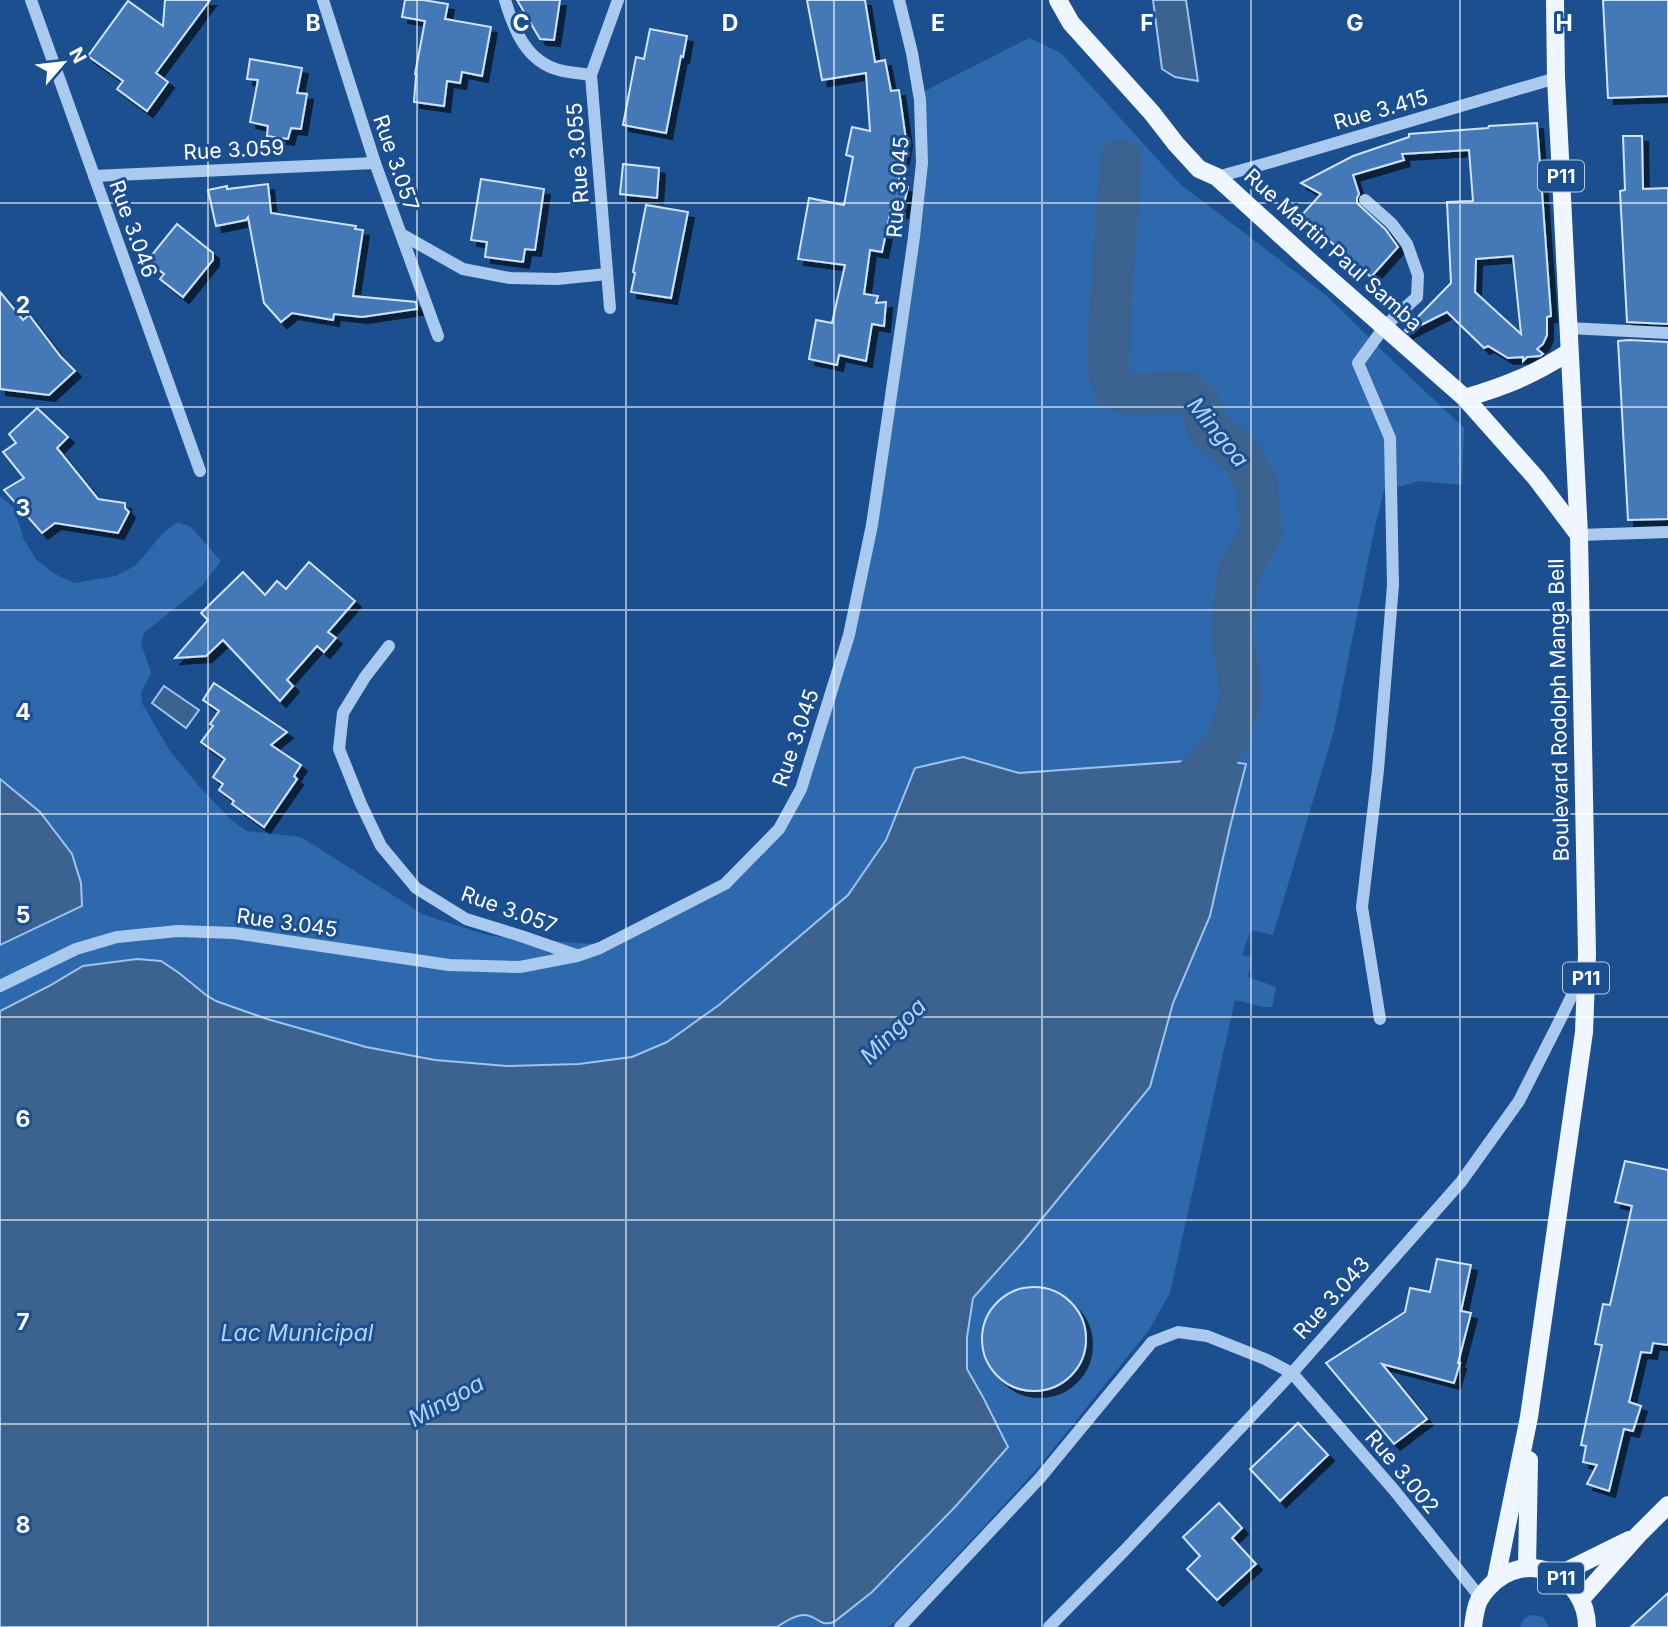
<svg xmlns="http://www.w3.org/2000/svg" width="1668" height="1627" viewBox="0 0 1668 1627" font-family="Inter,sans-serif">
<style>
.green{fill:#2e69ad}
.water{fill:#3c6290;stroke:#9cc4f0;stroke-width:2}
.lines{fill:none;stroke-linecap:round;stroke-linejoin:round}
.river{stroke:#3c6290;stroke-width:42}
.building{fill:#4478b7;stroke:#cfe3fa;stroke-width:2;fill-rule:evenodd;filter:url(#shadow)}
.minor{stroke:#a9c9ee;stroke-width:12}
.major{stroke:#f0f6ff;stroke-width:18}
.grid{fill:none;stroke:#fff;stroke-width:2;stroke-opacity:0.55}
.labels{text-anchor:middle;stroke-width:6;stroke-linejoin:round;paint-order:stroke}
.shield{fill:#1b4f8f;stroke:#bbcadd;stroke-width:2}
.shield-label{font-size:19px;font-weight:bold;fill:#fff}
.street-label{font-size:21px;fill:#fff;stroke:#1b4f8f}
.water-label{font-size:23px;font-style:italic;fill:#b5d3f5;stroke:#1b4f8f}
.grid-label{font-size:23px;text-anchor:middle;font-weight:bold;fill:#fff;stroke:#1b4f8f;stroke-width:6;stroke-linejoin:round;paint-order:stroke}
</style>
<defs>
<filter id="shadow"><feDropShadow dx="6" dy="6" stdDeviation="0" flood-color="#0009"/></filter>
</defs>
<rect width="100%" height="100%" fill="#1b4f8f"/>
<g class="green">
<path d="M1029 38 1061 53 1181 185 1326 295 1394 362 1464 428 1462 485 1419 481 1384 491 1374 531 1334 730 1273 935 1251 930 1242 955 1252 957 1248 977 1276 987 1272 1007H1263L1235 1000 1170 1293 1149 1330 1037 1469 895 1622 888 1627H777C786 1621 801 1612 811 1617 821 1621 823 1626 834 1622L872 1592 955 1507 1008 1447 984 1399 967 1369V1337L973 1298 1022 1243 1150 1087 1173 1003 1230 827 1245 764 1215 759 1019 773 963 757 915 768 886 840 848 895 719 1005 667 1042 632 1057 579 1064 507 1066 435 1060 366 1047 267 1019 216 1001 206 995 179 973 161 961 59 979 0 1011V496L14 508 24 540 36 559 53 573 74 583 116 576 136 565 163 533 178 522 191 527 221 561 202 586 145 632 141 643 151 673 141 692 142 703 170 751 198 785 229 818 247 831 301 837 424 915 487 935 519 939 610 945 707 897 785 830 829 716 863 560 919 164V94Z"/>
<path d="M1533 1615 1543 1617 1549 1627H1520C1522 1620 1526 1616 1533 1615Z"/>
</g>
<g class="water">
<path d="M1153 0H1186L1198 81 1175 77 1162 69Z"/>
<path d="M164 686 199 710 186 728 152 703Z"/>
<path d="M963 757 1019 773 1215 759 1246 764 1230 827 1210 916 1173 1003 1150 1087 1022 1243 973 1298 967 1337V1369L984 1399 1008 1447 955 1507 872 1592 834 1622C819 1627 819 1617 806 1615 797 1614 784 1622 777 1627H0V1011L49 986 83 966 137 959 161 961 179 973 206 995 216 1001 267 1019 366 1047 435 1060 507 1066 579 1064 632 1057 667 1042 719 1005 848 895 886 840 915 768Z"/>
<path d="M0 779 40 812 72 854 81 883 82 906 0 945Z"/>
</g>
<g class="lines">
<path class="river" d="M1121 160 1110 310 1108 369 1115 389 1129 394 1186 392 1200 406 1208 427 1241 456 1257 484 1261 534 1238 572 1232 629 1241 697 1229 736 1215 759 1174 797"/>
</g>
<g class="building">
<path d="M165 0H210L156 73 168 82 147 111 117 89 123 81 88 56 128 1 163 26Z"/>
<path d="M405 0H423L448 4 445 19 491 27 482 76 462 72 460 83 447 81 444 106 414 102 416 75 415 74 425 21 402 17Z"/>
<path d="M517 0H560L554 40 540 39Z"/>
<path d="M807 0H865L875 62 885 60 891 91 899 90 906 140 898 185 908 187 902 212 891 209 882 252 870 250 864 294 878 296 876 303 886 302 884 326 872 324 866 361 839 355 837 365 809 359 816 320 832 323 845 265 798 259 809 198 844 205 853 157 846 155 852 127 870 131 866 73 822 80Z"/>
<path d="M1603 0H1668V96L1608 98Z"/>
<path d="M650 29 687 36 683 57 681 56 666 133 623 125 636 57 644 59Z"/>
<path d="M250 59 302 68 297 93 307 94 301 129 291 128 288 139 267 136 268 126 250 122 258 80 247 79Z"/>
<path d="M1537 123 1551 316 1547 317V335L1543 344 1537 349 1543 354 1540 356 1527 357 1523 361V357L1508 358 1488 346 1484 348 1447 312 1407 332 1405 330 1451 283 1447 202 1473 201 1469 150 1402 154 1404 160 1353 175 1359 194 1357 198V203L1385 229 1398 247 1371 277 1301 216 1321 194 1301 183 1353 156 1409 137V134L1488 128 1489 126ZM1513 256 1521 334 1475 292 1476 259Z"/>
<path d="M1623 136H1642L1643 189 1668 188V324L1627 322 1620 191 1625 190Z"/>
<path d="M623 164 659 168 657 198 620 194Z"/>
<path d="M481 179 544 189 535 250 525 249 523 262 485 257 487 242 471 240Z"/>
<path d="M268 184 271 213 356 226 355 229 363 230 353 296 416 302 417 309 362 317 334 314 333 320 292 313 281 322 264 303 248 217 246 220 216 226 208 190 227 186V189Z"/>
<path d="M646 205 688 212 671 298 631 292 635 273 633 272Z"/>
<path d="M177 224 213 253V260L183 297 160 279 164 274 147 261Z"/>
<path d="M0 292 23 320 29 315 61 357 75 371 49 395 0 389Z"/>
<path d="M1629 340 1668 342V519L1628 520 1618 341Z"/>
<path d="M37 408 68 437 57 448 98 499 125 503V508L129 512 118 533 55 523 42 533 4 490 24 478 3 452 16 443 9 434Z"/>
<path d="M309 562 355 601 328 632 336 638 324 652 317 646 287 680 293 686 280 701 223 640 206 656 175 658 208 620 201 613 243 572 265 595 277 581 286 589Z"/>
<path d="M214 683 287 732 271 745 301 765 294 776 297 779 264 827 232 804 234 801 219 790 223 784 213 777 225 759 201 742 213 726 210 724 219 711 203 700Z"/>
<path d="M1625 1161 1668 1170V1345L1653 1343 1651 1353 1641 1352 1629 1402 1641 1406 1633 1431 1624 1429 1609 1491 1587 1484 1597 1465 1583 1462 1586 1446 1581 1445 1602 1345 1595 1344 1603 1304 1610 1305 1632 1206 1615 1202Z"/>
<path d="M1437 1259 1471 1265 1461 1311 1471 1313 1458 1363H1460L1454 1383 1382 1364 1427 1419 1394 1444 1326 1363 1405 1312 1410 1288 1430 1292Z"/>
<circle cx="1034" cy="1339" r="52"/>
<path d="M1298 1423 1328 1455 1280 1501 1250 1469Z"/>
<path d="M1219 1503 1242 1528 1232 1538 1256 1564 1217 1600 1187 1569 1200 1556 1183 1537Z"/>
<path d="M1668 1593V1627H1631Z"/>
</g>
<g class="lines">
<g class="minor">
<path d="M31 0 200 471"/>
<path d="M323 0 375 163 438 336"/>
<path d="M505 0C514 30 526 61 559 70 569 73 581 73 591 75"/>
<path d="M94 176 375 163"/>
<path d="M1217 177 1278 160 1556 78"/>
<path d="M1365 200 1391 223 1407 244 1418 275 1417 297 1385 326 1358 363 1390 438 1393 585 1378 770 1362 907 1380 1019"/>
<path d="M401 234 463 269 510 278 557 279 607 274"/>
<path d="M610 308 591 75 618 0"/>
<path d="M1568 328 1668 333"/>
<path d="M1579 535 1668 532"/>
<path d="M389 646 365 677 343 713 339 749 361 804 381 846 416 888 466 919 521 936 576 955"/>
<path d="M0 986 76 949 117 937 178 931 234 933 449 965 520 967 577 956 600 948 725 884 779 829 801 789 849 635 872 525 902 321 914 237 922 163 920 100 912 53 899 0"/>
<path d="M900 1627 1040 1478 1152 1342 1178 1332 1207 1336 1265 1359 1292 1373 1394 1490 1480 1597"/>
<path d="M1049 1627 1124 1551 1292 1373 1461 1182 1519 1101 1562 1016 1576 987 1581 971"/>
</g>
<g class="major">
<path d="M1058 0 1071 23 1152 113 1176 144 1199 169 1217 177 1306 258 1465 398 1536 478 1579 535"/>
<path d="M1465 398C1506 386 1533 375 1569 352"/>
<path d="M1527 1568 1529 1460"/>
<path d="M1558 1575 1629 1540"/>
<path d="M1496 1579 1529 1417 1584 1032 1587 954 1579 535 1556 78 1555 0"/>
<path d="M1581 1599 1638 1535 1668 1505"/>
<path d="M1473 1627C1474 1618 1475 1609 1479 1600 1482 1595 1485 1591 1489 1587 1525 1547 1587 1575 1587 1627"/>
</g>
</g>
<path class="grid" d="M208 0V1627M417 0V1627M626 0V1627M834 0V1627M1042 0V1627M1251 0V1627M1460 0V1627M0 203H1668M0 407H1668M0 610H1668M0 814H1668M0 1017H1668M0 1220H1668M0 1424H1668"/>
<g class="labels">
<g class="shield">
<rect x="1538" y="160.5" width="46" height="31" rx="5"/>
<rect x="1563" y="962.5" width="46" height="31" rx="5"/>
<rect x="1538" y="1562.5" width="46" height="31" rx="5"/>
</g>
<g class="shield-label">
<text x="1561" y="183">P11</text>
<text x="1586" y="985">P11</text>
<text x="1561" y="1585">P11</text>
</g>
<g class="street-label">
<text transform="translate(1381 110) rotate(-16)" y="7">Rue 3.415</text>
<text transform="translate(234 150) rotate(-3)" y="7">Rue 3.059</text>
<text transform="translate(578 153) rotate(-94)" y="7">Rue 3.055</text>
<text transform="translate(396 163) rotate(71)" y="7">Rue 3.057</text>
<text transform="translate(898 187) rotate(-86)" y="7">Rue 3.045</text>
<text transform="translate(133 229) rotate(70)" y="7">Rue 3.046</text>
<text transform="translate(1333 250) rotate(42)" y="7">Rue Martin Paul Samba</text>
<text transform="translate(1559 710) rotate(-91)" y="7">Boulevard Rodolph Manga Bell</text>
<text transform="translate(796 738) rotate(-71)" y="7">Rue 3.045</text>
<text transform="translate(509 910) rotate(20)" y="7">Rue 3.057</text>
<text transform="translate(287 923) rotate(8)" y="7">Rue 3.045</text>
<text transform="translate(1332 1298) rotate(-48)" y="7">Rue 3.043</text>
<text transform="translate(1402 1472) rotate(50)" y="7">Rue 3.002</text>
</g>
<g class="water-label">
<text transform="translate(1218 432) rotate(51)" y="8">Mingoa</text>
<text transform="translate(893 1031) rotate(-45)" y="8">Mingoa</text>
<text x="297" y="1341">Lac Municipal</text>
<text transform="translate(446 1401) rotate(-29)" y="8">Mingoa</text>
</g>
</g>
<g class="grid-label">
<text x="313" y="31">B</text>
<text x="521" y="31">C</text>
<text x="730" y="31">D</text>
<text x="938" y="31">E</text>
<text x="1147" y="31">F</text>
<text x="1355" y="31">G</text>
<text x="1564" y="31">H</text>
<text x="23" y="313">2</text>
<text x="23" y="516">3</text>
<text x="23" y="720">4</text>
<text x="23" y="923">5</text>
<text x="23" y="1127">6</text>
<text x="23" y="1330">7</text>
<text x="23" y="1533">8</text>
</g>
<g transform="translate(63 63) rotate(62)" stroke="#1b4f8f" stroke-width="5" paint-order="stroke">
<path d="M0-5L12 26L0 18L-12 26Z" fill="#ffffff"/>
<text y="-10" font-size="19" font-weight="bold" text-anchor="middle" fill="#ffffff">N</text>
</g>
</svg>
